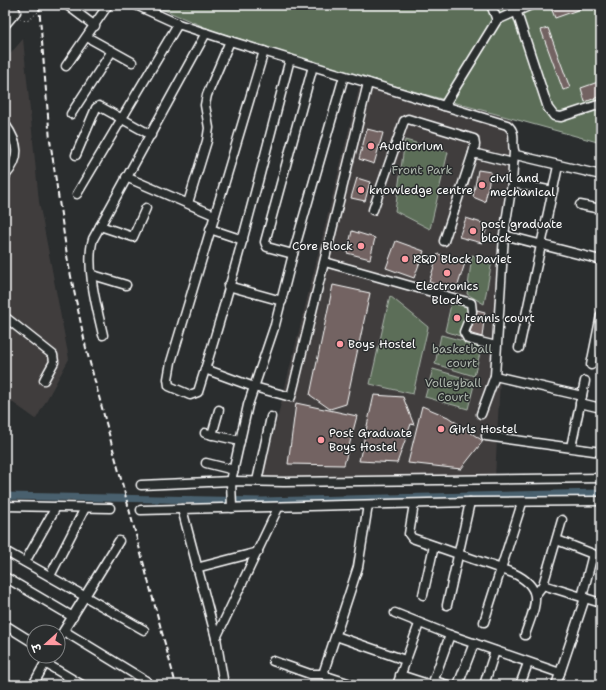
<svg xmlns="http://www.w3.org/2000/svg" width="606" height="690" viewBox="0 0 606 690" font-family="'Shantell Sans','Playpen Sans Deva',sans-serif">
<style>
.built{fill:#403e3e}
.green{fill:#5b6e58;stroke:#adb6ac}
.lines{fill:none;stroke-linecap:round;stroke-linejoin:round}
.canal{stroke:#4a616e;stroke-width:7}
.building{fill:#736462;stroke:#fff}
.minor-casing{stroke:#fff;stroke-width:11}
.major-casing{stroke:#fff;stroke-width:14}
.path{stroke:#fff;stroke-width:1;stroke-dasharray:1 3;stroke-linecap:butt}
.minor{stroke:#2a2d2e;stroke-width:8}
.major{stroke:#2a2d2e;stroke-width:11}
.rail{stroke:#fff;stroke-width:2;stroke-dasharray:6 3;stroke-linecap:butt}
.poi-dot{fill:#ff9aa2;stroke:#2a2d2e;stroke-width:1.5}
.labels{text-anchor:middle;stroke-width:3;stroke-linejoin:round;paint-order:stroke}
.poi-label{font-size:12px;fill:#fff;stroke:#2a2d2e;text-anchor:start}
.park-label{font-size:12px;fill:#adb6ac;stroke:#2a2d2e}
</style>
<rect width="100%" height="100%" fill="#2a2d2e"/>
<filter id="ink" filterUnits="userSpaceOnUse"><feTurbulence type="fractalNoise" baseFrequency=".025" numOctaves="2"/><feDisplacementMap in="SourceGraphic" scale="8" xChannelSelector="R" yChannelSelector="G"/><feConvolveMatrix kernelMatrix="1 2 1 2 8 2 1 2 1" color-interpolation-filters="sRGB"/></filter>
<g filter="url(#ink)">
<g class="built">
<path d="M23 39 39 202 69 359 36 419 5 397V60Z"/>
<path d="M362 77 513 119 495 478 262 480Z"/>
</g>
<g class="green">
<path d="M152 5H601V143L362 77 214 31Z"/>
<path d="M405 140 448 152 430 229 395 211Z"/>
<path d="M472 255 492 261 484 304 467 294Z"/>
<path d="M390 296 428 327 413 394 370 384Z"/>
<path d="M452 300 469 305 460 336 445 331Z"/>
<path d="M441 335 482 346 474 376 435 364Z"/>
<path d="M433 369 475 381 468 409 425 397Z"/>
</g>
<g class="lines">
<path class="canal" d="M5 496 262 501 601 493"/>
</g>
<g class="building">
<path d="M550 5H589V6L555 18Z"/>
<path d="M548 28 570 88 563 90 541 30Z"/>
<path d="M601 81V96L585 102 581 88Z"/>
<path d="M367 129 383 133 374 164 359 159Z"/>
<path d="M478 170 491 172 485 202 473 197Z"/>
<path d="M357 178 370 182 365 201 351 198Z"/>
<path d="M466 218 488 225 482 243 459 237Z"/>
<path d="M352 231 375 238 370 259 347 253Z"/>
<path d="M396 241 424 251 414 278 386 268Z"/>
<path d="M438 254 465 263 456 291 429 282Z"/>
<path d="M333 285 370 293 346 404 330 409 310 395Z"/>
<path d="M477 310 485 312 482 337 472 334 470 332Z"/>
<path d="M374 395 403 397 414 425 411 424 397 463 359 461Z"/>
<path d="M296 403 357 416 344 465 288 464Z"/>
<path d="M422 406 448 417 483 441 461 469 408 463Z"/>
</g>
<g class="lines">
<g class="minor-casing">
<g id="minor">
<path d="M67 5 95 26"/>
<path d="M136 5 178 24 230 41 507 125C519 134 509 145 516 155L601 175"/>
<path d="M491 5 497 20"/>
<path d="M516 10 548 108 554 116 561 117 601 104"/>
<path d="M5 25 16 12 12 5"/>
<path d="M87 37 132 62"/>
<path d="M264 51 171 362 168 379 169 386 190 395 198 392C233 282 261 170 290 59"/>
<path d="M66 66 108 5"/>
<path d="M444 106 497 20 531 5"/>
<path d="M71 114 112 51"/>
<path d="M5 124C19 144 21 158 5 176"/>
<path d="M76 155 96 108 99 106 151 135"/>
<path d="M126 177 214 215"/>
<path d="M512 183 553 191"/>
<path d="M77 194 178 24"/>
<path d="M188 203 207 141 209 128 205 105 207 95 230 41"/>
<path d="M580 205 601 209"/>
<path d="M373 210 404 121 408 119 474 139 475 145 473 153"/>
<path d="M100 226 133 237 146 208"/>
<path d="M210 229 243 240"/>
<path d="M504 235 601 260"/>
<path d="M444 241 473 153 513 163"/>
<path d="M293 254 267 247 265 242 313 66"/>
<path d="M325 262 471 303 472 312 464 332 468 339 496 346"/>
<path d="M93 275 126 285"/>
<path d="M228 286 282 301"/>
<path d="M5 317 53 355 54 362 44 380"/>
<path d="M103 335C97 308 85 265 93 239L206 33"/>
<path d="M519 348 558 166"/>
<path d="M591 365 601 315"/>
<path d="M205 369 254 387 291 397 368 83"/>
<path d="M495 376 582 396"/>
<path d="M580 403 601 408"/>
<path d="M481 414 495 376 504 235 512 183 514 152"/>
<path d="M205 433 240 441"/>
<path d="M212 435 219 410"/>
<path d="M486 436 601 452"/>
<path d="M571 447 585 381"/>
<path d="M206 463 234 470"/>
<path d="M257 481 271 417"/>
<path d="M141 485 231 481 284 482 601 478"/>
<path d="M414 504 409 534 412 538 513 573C547 589 534 607 525 635"/>
<path d="M5 506 110 508"/>
<path d="M232 508 231 481 248 405 275 325 293 254 344 76"/>
<path d="M182 509 216 638 224 685"/>
<path d="M141 510 470 502 601 501"/>
<path d="M557 540 593 554 582 597"/>
<path d="M5 551 144 630"/>
<path d="M25 562 56 507"/>
<path d="M196 568 258 552"/>
<path d="M50 576 85 508"/>
<path d="M5 577 73 617"/>
<path d="M543 585 601 603"/>
<path d="M536 594 543 585 562 520"/>
<path d="M423 595 434 546"/>
<path d="M447 605 470 502"/>
<path d="M395 613 450 635 560 673"/>
<path d="M484 622 522 503"/>
<path d="M5 625 34 643"/>
<path d="M64 631 146 681 149 685"/>
<path d="M336 636 405 660"/>
<path d="M216 638 278 508"/>
<path d="M58 640 119 541"/>
<path d="M273 661 310 674H324"/>
<path d="M45 663 82 685"/>
<path d="M400 675 431 685"/>
<path d="M434 681 448 685"/>
<path d="M33 685 49 656"/>
<path d="M354 685 326 676 324 671 358 567 368 505"/>
<path d="M397 685 419 624"/>
<path d="M432 685 450 635"/>
<path d="M458 685 474 643"/>
<path d="M484 685 495 651"/>
<path d="M520 685 528 663"/>
<path d="M556 685 585 598"/>
</g>
</g>
<g class="major-casing">
<path id="major" d="M5 11 10 5"/>
</g>
<path class="path" d="M20 19 26 21 29 20 46 5"/>
<use href="#minor" class="minor"/>
<use href="#major" class="major"/>
<path class="rail" d="M39 5 50 140 68 262 86 348 176 685"/>
</g>
</g>
<g class="poi-dot">
<circle cx="371" cy="146" r="4"/>
<circle cx="482" cy="185" r="4"/>
<circle cx="361" cy="190" r="4"/>
<circle cx="473" cy="231" r="4"/>
<circle cx="361" cy="246" r="4"/>
<circle cx="405" cy="259" r="4"/>
<circle cx="447" cy="273" r="4"/>
<circle cx="457" cy="318" r="4"/>
<circle cx="340" cy="344" r="4"/>
<circle cx="441" cy="429" r="4"/>
<circle cx="321" cy="440" r="4"/>
</g>
<g class="labels">
<g class="poi-label">
<text x="379" y="150">Auditorium</text>
<text x="490" y="182">civil and<tspan x="490" dy="14">mechanical</tspan></text>
<text x="369" y="194">knowledge centre</text>
<text x="481" y="228">post graduate<tspan x="481" dy="14">block</tspan></text>
<text x="353" y="250" text-anchor="end">Core Block</text>
<text x="413" y="263">R&amp;D Block Daviet</text>
<text x="447" y="290" text-anchor="middle">Electronics<tspan x="447" dy="14">Block</tspan></text>
<text x="465" y="322">tennis court</text>
<text x="348" y="348">Boys Hostel</text>
<text x="449" y="433">Girls Hostel</text>
<text x="329" y="437">Post Graduate<tspan x="329" dy="14">Boys Hostel</tspan></text>
</g>
<g class="park-label">
<text x="422" y="174">Front Park</text>
<text x="462" y="353">basketball<tspan x="462" dy="14">court</tspan></text>
<text x="453" y="387">Volleyball<tspan x="453" dy="14">Court</tspan></text>
</g>
</g>
<rect width="606" height="690" fill="none" stroke="#2a2d2e" stroke-width="20"/>
<rect x="10" y="10" width="586" height="670" fill="none" stroke="#fff" stroke-width="1.5" filter="url(#ink)"/>
<g transform="translate(46 644) rotate(249)"><circle r="19" fill="#2a2d2e" stroke="#7f8182"/>
<path d="M0-3L7 15L0 10L-7 15Z" fill="#ff9aa2"/>
<text y="-6" font-size="11" font-weight="bold" text-anchor="middle" fill="#ffffff">उ</text>
</g>
</svg>
